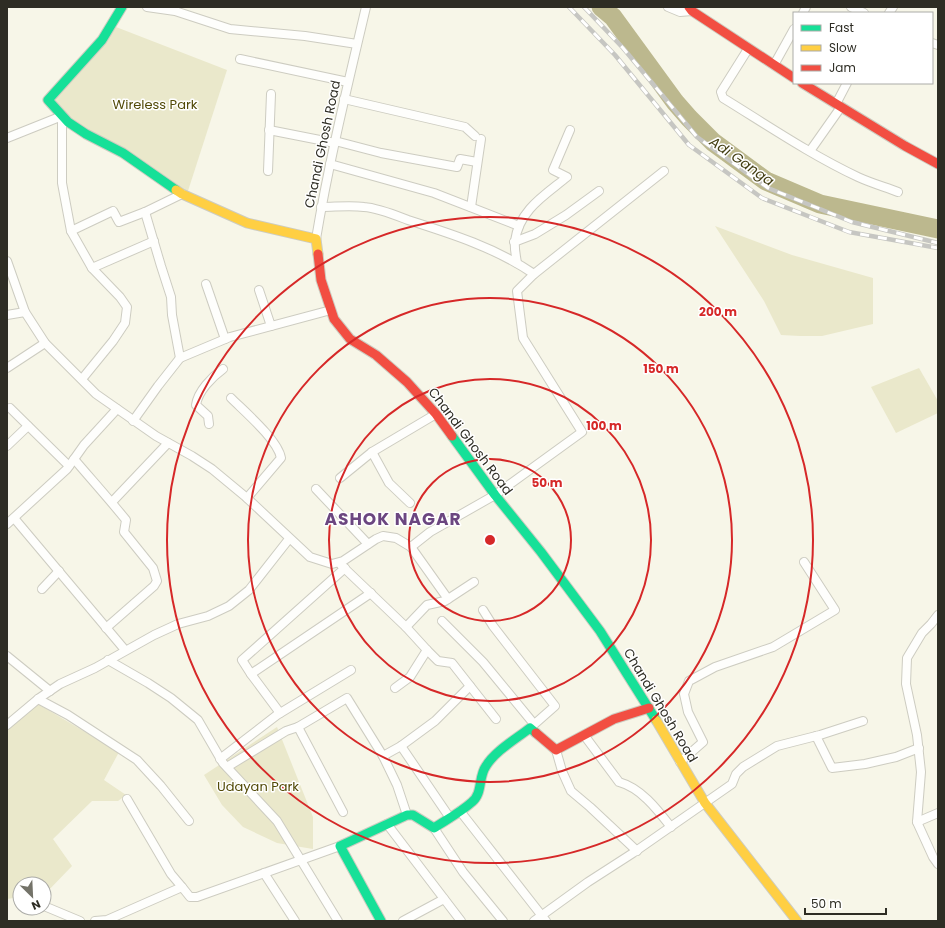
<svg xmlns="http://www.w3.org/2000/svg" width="945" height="928" viewBox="0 0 945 928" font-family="Poppins,sans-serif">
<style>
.green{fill:#eae8cb}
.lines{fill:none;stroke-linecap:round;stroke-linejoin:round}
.river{stroke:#bcb88e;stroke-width:19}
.street-casing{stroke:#cdccc1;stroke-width:10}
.fast-casing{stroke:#cdccc1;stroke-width:11}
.slow-casing{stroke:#cdccc1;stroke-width:11}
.jam-casing{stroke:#cdccc1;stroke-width:11}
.street{stroke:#fefefc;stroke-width:8}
.fast{stroke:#16e098;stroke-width:9}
.slow{stroke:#ffcf43;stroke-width:9}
.jam{stroke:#f24e42;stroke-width:9}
.rail-casing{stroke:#c6c6c2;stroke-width:4.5}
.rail{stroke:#fff;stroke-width:3;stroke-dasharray:9;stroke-linecap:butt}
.ring{fill:none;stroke:#d62828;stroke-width:2}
.labels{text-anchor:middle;stroke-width:3;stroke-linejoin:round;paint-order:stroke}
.park-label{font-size:13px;fill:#524a07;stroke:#fff}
.street-label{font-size:13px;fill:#2e2d24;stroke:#fff}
.water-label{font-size:14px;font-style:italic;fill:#443f14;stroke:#fff}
.district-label{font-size:17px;font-weight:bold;letter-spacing:1px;fill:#6b4680;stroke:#fff}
.centre{fill:#d62828;stroke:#fff;stroke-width:2}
.ring-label{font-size:12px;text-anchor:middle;font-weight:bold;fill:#d62828;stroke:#fff;stroke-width:3;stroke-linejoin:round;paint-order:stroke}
</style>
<rect width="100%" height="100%" fill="#f7f6e8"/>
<g class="green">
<path d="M116 27 227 70 187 194 71 120 52 101Z"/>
<path d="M715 226 792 255 873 278V324L822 336H800L781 335 764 301Z"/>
<path d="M919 368 938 401V413L896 433 871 387Z"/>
<path d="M38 704 119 752 104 780 126 795 118 801H92L53 839 72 866 44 895V884H20V897L7 899V728Z"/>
<path d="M277 727 313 817V849L277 843 243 827 222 805 204 775Z"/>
</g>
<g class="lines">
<path class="river" d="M601 7 613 17 675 102 689 118 713 142 766 181 820 204 938 229"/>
<g class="street-casing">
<g id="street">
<path d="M147 7 175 11 230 29 305 36 357 44"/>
<path d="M668 7 680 12 692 11"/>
<path d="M851 7 864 13"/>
<path d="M803 13 806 7"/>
<path d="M889 13 893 7"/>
<path d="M932 43 938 45"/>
<path d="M748 49 721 92 723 98C767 125 811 155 858 177 871 183 885 187 898 192"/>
<path d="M240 59 348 82"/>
<path d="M774 65 794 29"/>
<path d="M344 99 465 127 475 136"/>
<path d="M836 104 847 83"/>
<path d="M269 130 335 143"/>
<path d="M7 138 62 116V183L71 231 92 268 120 297 127 307 125 323 113 341 82 379"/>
<path d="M335 141 381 153 457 167 460 159 477 162"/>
<path d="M810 151 841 107"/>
<path d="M330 164 434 193 519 226"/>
<path d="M268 171 271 94"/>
<path d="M321 207C335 207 350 205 364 207 378 208 395 215 408 220 452 234 496 248 534 274"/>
<path d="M471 207 481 139"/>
<path d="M145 212 161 266 171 297 172 315 180 358"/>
<path d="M71 231 113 211 119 222 145 212 182 194"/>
<path d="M316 239C329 161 348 84 366 7"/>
<path d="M514 242 535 234 566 215 599 191"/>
<path d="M7 261 25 312 45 343 96 394 156 436 192 456 212 469 247 498 310 557 332 564 343 561 376 539 383 536 396 538 411 547 448 599"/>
<path d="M517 263C516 256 514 248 515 241 519 210 545 195 567 177L553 170 570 130"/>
<path d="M92 268 154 241"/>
<path d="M206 284 225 339"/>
<path d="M259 290 271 326"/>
<path d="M7 315 25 312"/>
<path d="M7 368 45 343"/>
<path d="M231 398C245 412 278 440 281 458L247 498"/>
<path d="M10 408 69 466"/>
<path d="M133 421 158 386 180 358 230 337 331 310"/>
<path d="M209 424 208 416 196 405C198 391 212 377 223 369"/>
<path d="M7 446 28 426"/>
<path d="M372 452 389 483 410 503"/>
<path d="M74 459C91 479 109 499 126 520L124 532 153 568 157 581 154 586 106 628"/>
<path d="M340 478 372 452 436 414"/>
<path d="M316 489 368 544"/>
<path d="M112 502 168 443"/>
<path d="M14 518 125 650"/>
<path d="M7 524 67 469 84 445 117 409"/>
<path d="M411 547 430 532 495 495 582 432 523 338 517 291 534 274 664 171"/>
<path d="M341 565 406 627 427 650"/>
<path d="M42 589 59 571"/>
<path d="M483 610 493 626 555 706 530 728"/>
<path d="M938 615 931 624 922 633 907 658 906 684 917 735 921 772 917 822 933 857 938 864"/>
<path d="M442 621 483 662 534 724"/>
<path d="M406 627 427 605 445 601 474 582"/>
<path d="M7 656 50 691"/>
<path d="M108 660 148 683 171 698 198 720 223 763 277 821 338 921"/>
<path d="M251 674 371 593"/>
<path d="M395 688 410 677 427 650 438 661 452 663 496 719"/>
<path d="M38 699 68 715 137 760 161 786 189 821"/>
<path d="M280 713 251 674 242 660 345 568"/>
<path d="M7 725 38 699 60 684 95 668 154 635 178 624 208 616 229 606 249 590 289 539"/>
<path d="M584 735 619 782C641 788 657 809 671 827"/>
<path d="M816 736 832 768 865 764 896 757 919 748"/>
<path d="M401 746 450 818"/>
<path d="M556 750 562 771 571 791 590 807 637 851"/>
<path d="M383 756 401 746 435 721 470 686"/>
<path d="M220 759 277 715 351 670"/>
<path d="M680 762 703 742 688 712 684 694 689 681 715 667 773 647 835 610 804 562"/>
<path d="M227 767 286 731 298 727"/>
<path d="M127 799 171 874 182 887"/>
<path d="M460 811 546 921"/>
<path d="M343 812 298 727 347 698 383 756 397 785 407 815"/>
<path d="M917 822 938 813"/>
<path d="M387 824 461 921"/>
<path d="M434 828 463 872 503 921"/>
<path d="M264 873 295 921"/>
<path d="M44 906 80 921"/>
<path d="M95 921 107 920 182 887 190 897H197L340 846"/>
<path d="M403 921 444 899"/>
<path d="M534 921 588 882 633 853 732 784 736 774 743 767 777 746 820 735 863 721"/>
</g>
</g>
<g class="fast-casing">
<g id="fast">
<path d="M122 7 102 40 48 100 68 122 86 134 123 153 176 190"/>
<path d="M452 436 495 495 541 552 600 631 656 720"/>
<path d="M381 921 340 846 407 815H413L434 828C446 820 461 812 472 802 483 793 478 777 486 766 495 751 516 739 530 728L536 733"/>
</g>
</g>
<g class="slow-casing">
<g id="slow">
<path d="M176 190 182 194 247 223 316 239 318 254"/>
<path d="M656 720 705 803 797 921"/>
</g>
</g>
<g class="jam-casing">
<g id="jam">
<path d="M689 7 692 11 794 78"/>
<path d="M802 83 905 146 938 164"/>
<path d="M318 254 321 280 334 319 350 339 376 355 407 382 436 414 452 436"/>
<path d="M536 733 556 750 614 719 649 708"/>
</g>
</g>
<use href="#street" class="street"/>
<use href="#fast" class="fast"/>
<use href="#slow" class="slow"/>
<use href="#jam" class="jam"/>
<g class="rail-casing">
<g id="rail">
<path d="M569 7 615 55 689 145 762 198 849 232 938 248"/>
<path d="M584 7 623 48 697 137 768 188 852 222 938 243"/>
</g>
</g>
<use href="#rail" class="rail"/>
</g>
<g class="ring">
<circle cx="490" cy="540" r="81"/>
<circle cx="490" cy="540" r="161"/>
<circle cx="490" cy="540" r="242"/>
<circle cx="490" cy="540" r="323"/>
</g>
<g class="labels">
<g class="park-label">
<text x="155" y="109">Wireless Park</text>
<text x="258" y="791">Udayan Park</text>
</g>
<g class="street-label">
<text transform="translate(322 144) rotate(-78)" y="5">Chandi Ghosh Road</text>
<text transform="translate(471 441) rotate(53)" y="5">Chandi Ghosh Road</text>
<text transform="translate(661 705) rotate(59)" y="5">Chandi Ghosh Road</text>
</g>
<g class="water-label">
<text transform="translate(742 161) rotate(35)" y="5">Adi Ganga</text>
</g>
<g class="district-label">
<text x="393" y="525">ASHOK NAGAR</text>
</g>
</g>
<circle cx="490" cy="540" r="6" class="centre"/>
<g class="ring-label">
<text x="718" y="316">200 m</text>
<text x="661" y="373">150 m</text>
<text x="604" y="430">100 m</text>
<text x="547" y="487">50 m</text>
</g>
<rect width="945" height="928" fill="none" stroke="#2e2d24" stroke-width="16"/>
<rect x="793" y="12" width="140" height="72" fill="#ffffff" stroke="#ababa7"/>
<rect x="801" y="25" width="20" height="6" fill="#16e098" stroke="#ababa7"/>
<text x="829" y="32" font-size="12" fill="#2e2d24">Fast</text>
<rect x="801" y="45" width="20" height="6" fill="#ffcf43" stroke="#ababa7"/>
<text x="829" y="52" font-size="12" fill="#2e2d24">Slow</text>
<rect x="801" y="65" width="20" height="6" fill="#f24e42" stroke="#ababa7"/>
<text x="829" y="72" font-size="12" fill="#2e2d24">Jam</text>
<g transform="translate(32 896) rotate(156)"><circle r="19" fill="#ffffff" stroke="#ababa7"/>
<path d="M0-3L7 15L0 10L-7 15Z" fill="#747369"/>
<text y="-6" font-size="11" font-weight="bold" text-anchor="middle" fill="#2e2d24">N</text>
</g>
<path d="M805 908v6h81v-6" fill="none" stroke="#2e2d24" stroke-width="2"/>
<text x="811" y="908" font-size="12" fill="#2e2d24" stroke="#ffffff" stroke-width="3" paint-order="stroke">50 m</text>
</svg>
